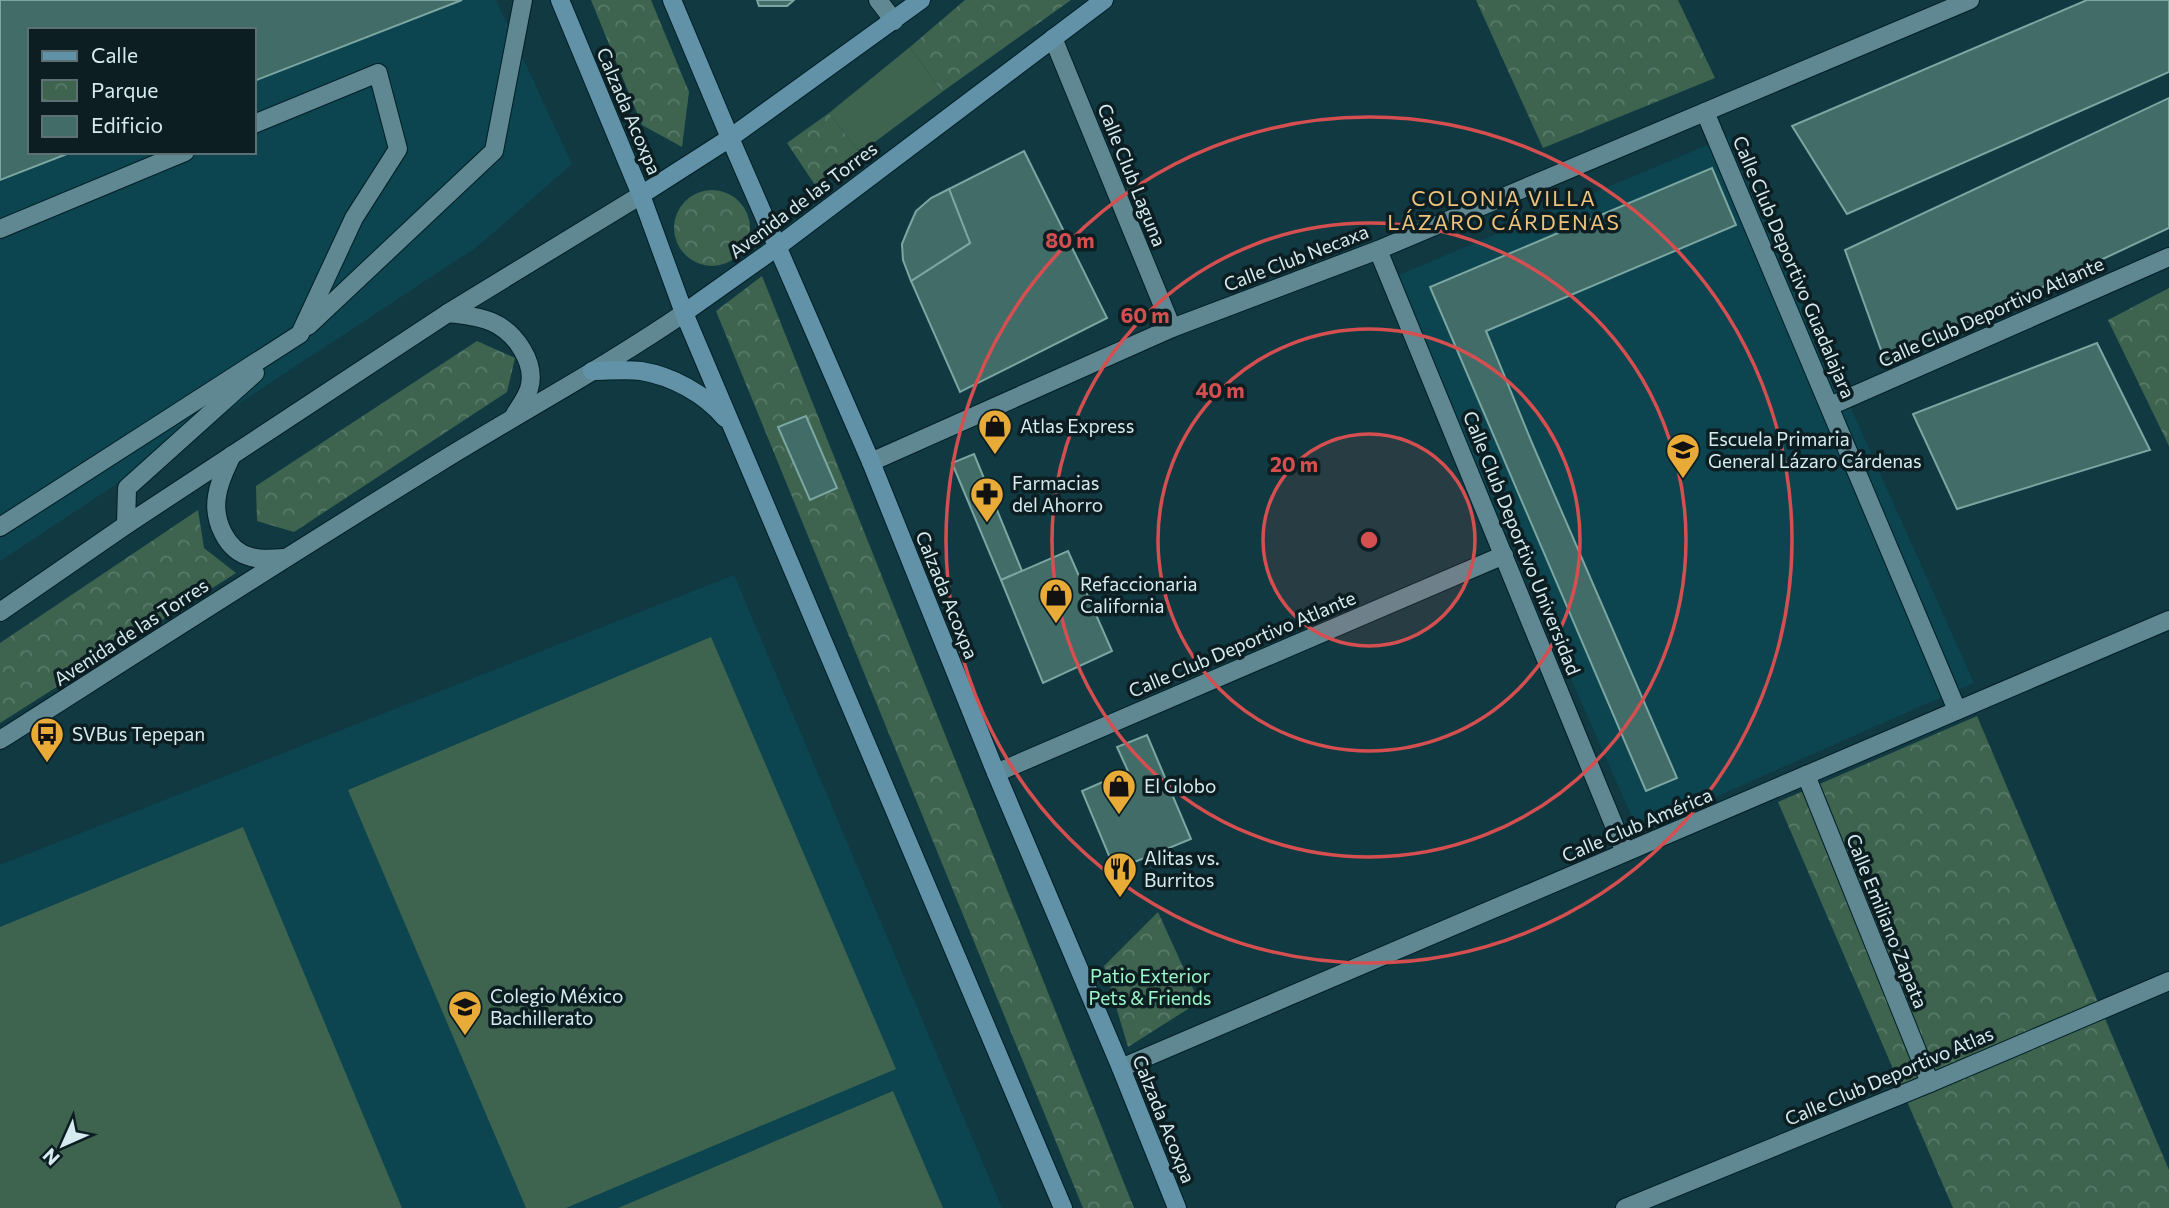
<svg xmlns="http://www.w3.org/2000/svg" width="2169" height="1208" viewBox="0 0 2169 1208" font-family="Commissioner,sans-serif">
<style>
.built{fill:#0c444f;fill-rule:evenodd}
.park{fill:url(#park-crowns)}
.garden{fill:#3e6450}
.building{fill:#426c68;stroke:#7ba6a1;stroke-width:2}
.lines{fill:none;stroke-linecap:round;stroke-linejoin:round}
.lane-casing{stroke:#011f26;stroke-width:20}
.street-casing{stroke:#011f26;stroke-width:20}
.secondary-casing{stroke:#011f26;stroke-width:20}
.lane{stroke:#608892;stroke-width:18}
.street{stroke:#608892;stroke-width:18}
.secondary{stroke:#6292a8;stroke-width:18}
.ring{fill:none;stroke:#d64f50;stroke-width:3.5}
.labels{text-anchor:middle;stroke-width:7;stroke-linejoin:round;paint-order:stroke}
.street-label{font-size:19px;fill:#d6ebf0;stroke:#0d1e22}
.poi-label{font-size:19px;fill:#d6ebf0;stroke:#0d1e22;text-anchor:start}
.park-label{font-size:19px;fill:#9cf9c9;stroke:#0d1e22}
.neighbourhood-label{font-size:21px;letter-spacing:2px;fill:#edc27d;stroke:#0d1e22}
.centre{fill:#d64f50;stroke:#0d1e22;stroke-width:3.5}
.ring-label{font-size:21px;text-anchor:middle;font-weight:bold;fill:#d64f50;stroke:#0d1e22;stroke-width:7;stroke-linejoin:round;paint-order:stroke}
</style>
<defs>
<pattern id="park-crowns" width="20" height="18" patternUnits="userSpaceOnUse" patternTransform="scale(1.75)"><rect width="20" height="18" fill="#3e6450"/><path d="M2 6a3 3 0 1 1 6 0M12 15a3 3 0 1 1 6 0" fill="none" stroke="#597a6a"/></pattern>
</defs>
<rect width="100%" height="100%" fill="#103942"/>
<g class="built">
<path d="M0 0H496L572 164 477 247 0 561ZM30 30H254V152H30Z"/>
<path d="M1729 136 1974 683 1638 831 1394 277Z"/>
<path d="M734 575 1002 1208H0V865Z"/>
</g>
<g class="park">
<path d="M591 0H651L689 92 682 147 642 125Z"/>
<path d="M965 0H1071L942 92 910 47Z"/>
<path d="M1476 0H1678L1715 78 1543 148Z"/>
<path d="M829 113 860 153 815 185 787 143Z"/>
<circle cx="712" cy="228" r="38"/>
<path d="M762 276 1134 1208H1083L716 311Z"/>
<path d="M2169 288V446L2108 320Z"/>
<path d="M477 341 515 358 507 392 294 532 257 521 256 486Z"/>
<path d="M198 510 204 548 236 573 0 723V643Z"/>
<path d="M1977 716 2169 1170V1208H1953L1778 802Z"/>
<path d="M1158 912 1199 1002 1128 1047 1104 966Z"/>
</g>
<g class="garden">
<path d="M910 47 942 92 860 153 829 113Z"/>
<path d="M711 637 896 1069 566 1208H526L348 790Z"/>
<path d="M243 827 402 1208H0V927Z"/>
<path d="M893 1091 943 1208H618Z"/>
</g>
<g class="building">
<path d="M0 0H462L254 81V30H30V152H72L0 180Z"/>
<path d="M757 0H794L787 6H759Z"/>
<path d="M2087 0H2169V72L1847 214 1792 126Z"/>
<path d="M2169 98V228L1885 361 1845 250Z"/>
<path d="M1024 151 1107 318 960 392 911 281 970 243 949 189Z"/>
<path d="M1712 168 1736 225 1486 331 1532 443 1677 778 1646 791 1430 287Z"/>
<path d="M949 189 970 243 911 281 903 260 902 244 909 227 916 211 931 198Z"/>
<path d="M2097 343 2150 450 1957 509 1913 414Z"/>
<path d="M806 416 837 488 810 500 778 427Z"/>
<path d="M974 454 1022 571 1001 580 952 463Z"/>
<path d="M1068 551 1112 651 1043 683 1001 580Z"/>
<path d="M1147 735 1191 839 1115 870 1082 791 1128 771 1117 747Z"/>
</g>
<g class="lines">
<g class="lane-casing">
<g id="lane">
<path d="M878 0 894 21"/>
<path d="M0 229 185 152"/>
<path d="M308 326 494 151 523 0"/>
<path d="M126 525 127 488 255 373"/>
<path d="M0 527 300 334 354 218 398 149 378 73 254 124"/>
</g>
</g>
<g class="street-casing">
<g id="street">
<path d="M1053 38 1172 328"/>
<path d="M1705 112 1957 710"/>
<path d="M1378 250 1625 852"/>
<path d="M448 313C463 315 478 316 492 322 515 332 537 363 529 389 526 398 520 406 515 414"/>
<path d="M1830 406 2169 257"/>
<path d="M232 455C226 468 219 481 217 496 213 520 226 551 251 557 262 560 273 559 284 558"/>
<path d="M871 462 1172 328 1378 250 1970 0"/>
<path d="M0 612 126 525 448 313 641 195"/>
<path d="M0 740C146 647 292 553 440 462 521 412 605 367 684 313"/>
<path d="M996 773 1504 555"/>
<path d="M1806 775 1930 1083"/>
<path d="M1121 1068 2169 620"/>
<path d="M1625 1208 1930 1083 2169 981"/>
</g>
</g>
<g class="secondary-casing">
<g id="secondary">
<path d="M560 0 641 195 684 313 1063 1208"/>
<path d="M672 0 730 138 871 462 996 773 1121 1068 1177 1208"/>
<path d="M641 195 730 138 921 0"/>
<path d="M684 313 777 247 1104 0"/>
<path d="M592 371C608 371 626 369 641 371 672 376 705 394 725 418"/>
</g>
</g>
<use href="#lane" class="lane"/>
<use href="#street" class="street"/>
<use href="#secondary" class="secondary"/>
</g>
<circle cx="1369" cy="540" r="106" fill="#d64f50" fill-opacity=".12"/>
<g class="ring">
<circle cx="1369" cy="540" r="106"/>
<circle cx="1369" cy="540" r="211"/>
<circle cx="1369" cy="540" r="317"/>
<circle cx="1369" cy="540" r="423"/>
</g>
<defs>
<g id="shop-pin" transform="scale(1.75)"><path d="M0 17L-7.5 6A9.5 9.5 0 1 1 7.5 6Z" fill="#e8ab37" stroke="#0d1e22"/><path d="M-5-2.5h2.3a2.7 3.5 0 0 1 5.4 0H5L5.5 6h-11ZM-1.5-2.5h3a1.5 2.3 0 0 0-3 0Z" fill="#111"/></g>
<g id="school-pin" transform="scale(1.75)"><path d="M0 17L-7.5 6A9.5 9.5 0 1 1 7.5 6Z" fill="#e8ab37" stroke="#0d1e22"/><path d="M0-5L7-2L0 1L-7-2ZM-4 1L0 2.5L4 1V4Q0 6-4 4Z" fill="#111"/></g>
<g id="pharmacy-pin" transform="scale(1.75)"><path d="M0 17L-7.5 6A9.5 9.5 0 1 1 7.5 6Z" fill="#e8ab37" stroke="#0d1e22"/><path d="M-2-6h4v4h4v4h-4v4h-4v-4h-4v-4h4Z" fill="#111"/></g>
<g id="bus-pin" transform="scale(1.75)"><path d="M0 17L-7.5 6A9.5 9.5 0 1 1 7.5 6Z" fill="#e8ab37" stroke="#0d1e22"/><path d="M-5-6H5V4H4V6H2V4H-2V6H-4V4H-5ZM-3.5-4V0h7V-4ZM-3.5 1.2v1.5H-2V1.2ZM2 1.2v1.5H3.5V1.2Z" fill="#111"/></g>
<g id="restaurant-pin" transform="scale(1.75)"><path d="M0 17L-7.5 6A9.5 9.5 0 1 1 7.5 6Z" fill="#e8ab37" stroke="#0d1e22"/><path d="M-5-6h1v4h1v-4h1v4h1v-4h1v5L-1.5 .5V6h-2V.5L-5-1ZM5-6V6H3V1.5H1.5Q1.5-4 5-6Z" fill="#111"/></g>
</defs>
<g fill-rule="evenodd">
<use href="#shop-pin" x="995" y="426"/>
<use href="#school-pin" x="1683" y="450"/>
<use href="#pharmacy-pin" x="987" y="494"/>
<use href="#shop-pin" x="1056" y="595"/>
<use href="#bus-pin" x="47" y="734"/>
<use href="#shop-pin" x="1119" y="786"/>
<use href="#restaurant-pin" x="1120" y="869"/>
<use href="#school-pin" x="465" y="1007"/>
</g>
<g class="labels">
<g class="street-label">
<text transform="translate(629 111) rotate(67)" y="7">Calzada Acoxpa</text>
<text transform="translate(1132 175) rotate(68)" y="7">Calle Club Laguna</text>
<text transform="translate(803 200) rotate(-37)" y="7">Avenida de las Torres</text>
<text transform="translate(1296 258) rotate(-21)" y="7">Calle Club Necaxa</text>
<text transform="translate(1794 267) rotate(67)" y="7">Calle Club Deportivo Guadalajara</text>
<text transform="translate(1991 312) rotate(-24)" y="7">Calle Club Deportivo Atlante</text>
<text transform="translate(1522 543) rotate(68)" y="7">Calle Club Deportivo Universidad</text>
<text transform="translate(947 595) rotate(68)" y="7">Calzada Acoxpa</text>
<text transform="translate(131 632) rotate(-33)" y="7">Avenida de las Torres</text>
<text transform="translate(1242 644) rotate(-23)" y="7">Calle Club Deportivo Atlante</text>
<text transform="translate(1637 825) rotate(-23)" y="7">Calle Club América</text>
<text transform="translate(1887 921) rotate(68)" y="7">Calle Emiliano Zapata</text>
<text transform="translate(1889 1076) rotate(-23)" y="7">Calle Club Deportivo Atlas</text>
<text transform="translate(1164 1119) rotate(68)" y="7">Calzada Acoxpa</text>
</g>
<g class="poi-label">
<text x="1020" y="433">Atlas Express</text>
<text x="1708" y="446">Escuela Primaria<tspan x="1708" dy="22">General Lázaro Cárdenas</tspan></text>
<text x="1012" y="490">Farmacias<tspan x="1012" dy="22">del Ahorro</tspan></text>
<text x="1080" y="591">Refaccionaria<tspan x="1080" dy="22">California</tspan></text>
<text x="72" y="741">SVBus Tepepan</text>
<text x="1144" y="793">El Globo</text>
<text x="1144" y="865">Alitas vs.<tspan x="1144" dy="22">Burritos</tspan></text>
<text x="490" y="1003">Colegio México<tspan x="490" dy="22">Bachillerato</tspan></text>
</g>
<g class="park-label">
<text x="1150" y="983">Patio Exterior<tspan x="1150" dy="22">Pets &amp; Friends</tspan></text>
</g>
<g class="neighbourhood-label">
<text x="1504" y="206">COLONIA VILLA<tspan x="1504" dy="24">LÁZARO CÁRDENAS</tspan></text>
</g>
</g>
<circle cx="1369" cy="540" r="10" class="centre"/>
<g class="ring-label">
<text x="1070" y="248">80 m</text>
<text x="1145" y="323">60 m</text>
<text x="1220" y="398">40 m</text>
<text x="1294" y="472">20 m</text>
</g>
<rect x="28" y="28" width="228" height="126" fill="#0d1e22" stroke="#5d7074" stroke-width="2"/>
<rect x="42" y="51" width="35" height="10" fill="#6292a8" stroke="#5d7074" stroke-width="2"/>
<text x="91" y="63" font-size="21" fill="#d6ebf0">Calle</text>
<rect x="42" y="80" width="35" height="21" fill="url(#park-crowns)" stroke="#5d7074" stroke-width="2"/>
<text x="91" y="98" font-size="21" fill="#d6ebf0">Parque</text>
<rect x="42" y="116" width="35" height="21" fill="#426c68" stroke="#5d7074" stroke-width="2"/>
<text x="91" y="133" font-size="21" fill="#d6ebf0">Edificio</text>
<g transform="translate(63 1145) rotate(225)" stroke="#0d1e22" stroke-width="5" paint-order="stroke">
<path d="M0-5L12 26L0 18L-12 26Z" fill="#d6ebf0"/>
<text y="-10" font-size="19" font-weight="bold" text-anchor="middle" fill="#d6ebf0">N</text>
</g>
</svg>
